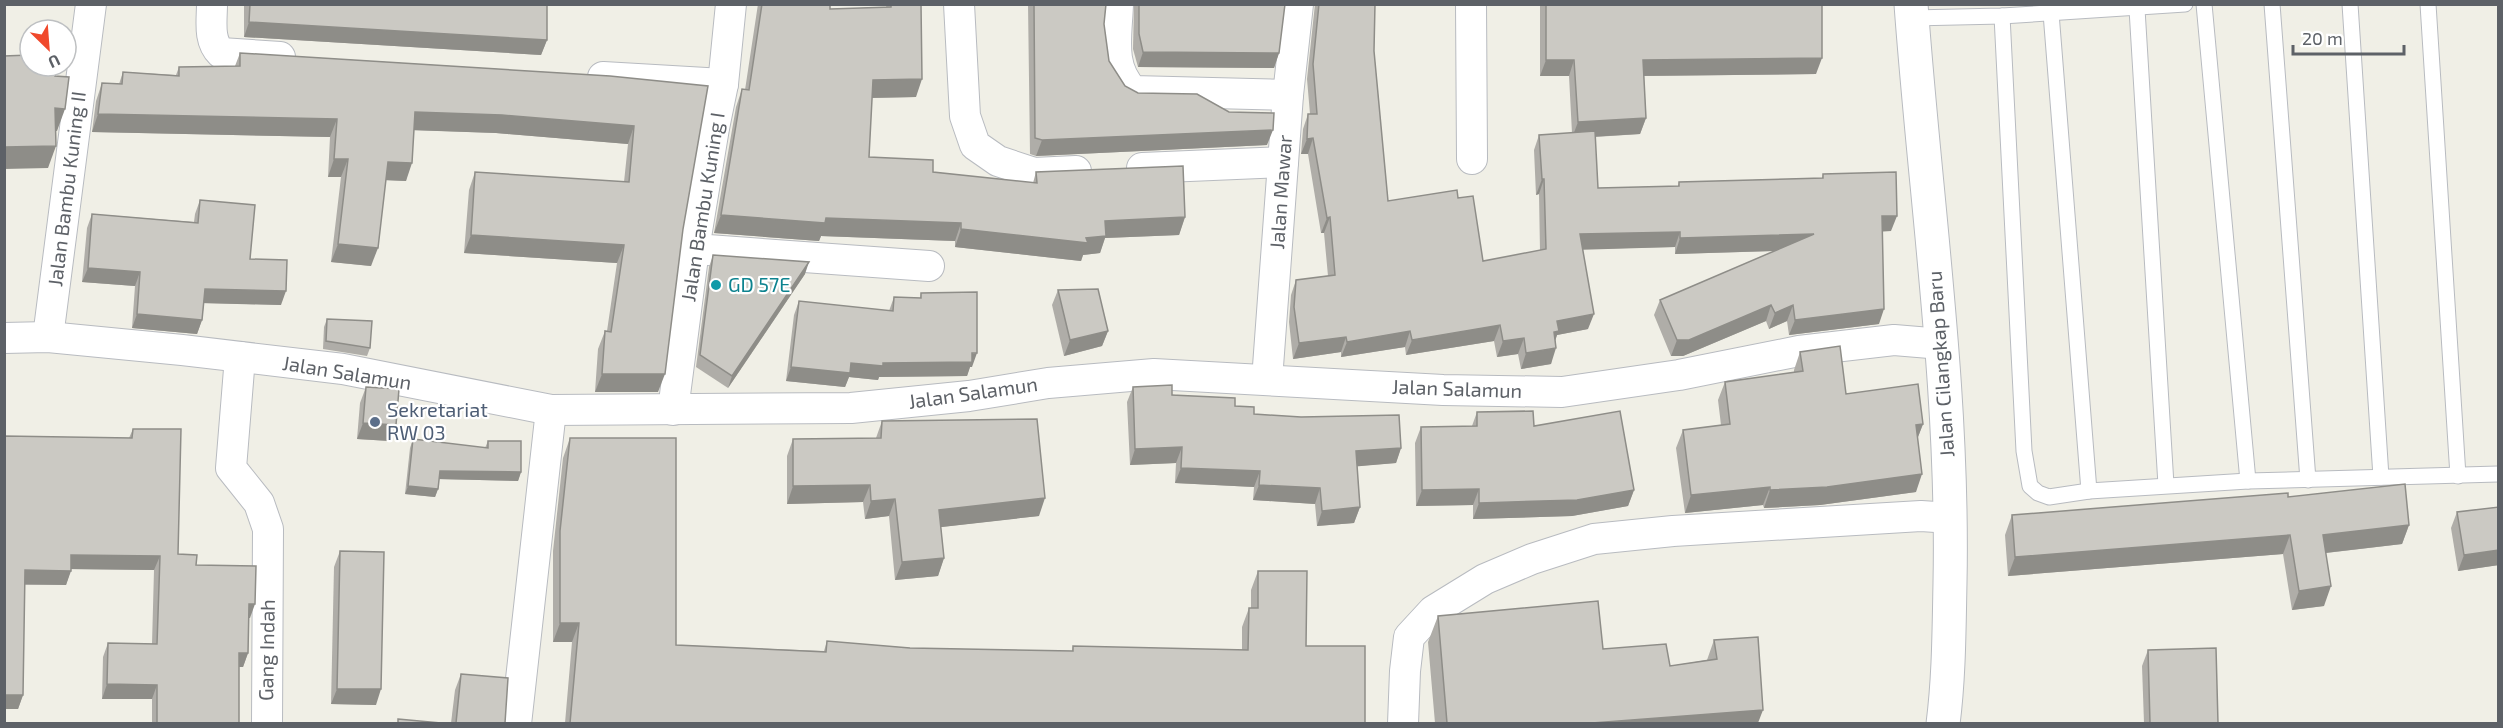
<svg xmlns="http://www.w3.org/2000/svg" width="2503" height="728" viewBox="0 0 2503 728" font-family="'Exo 2',sans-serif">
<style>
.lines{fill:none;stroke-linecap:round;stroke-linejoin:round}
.service-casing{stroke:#b8bbc0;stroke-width:17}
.minor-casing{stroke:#b8bbc0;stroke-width:32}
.tertiary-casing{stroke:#b8bbc0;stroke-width:35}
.service{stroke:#fff;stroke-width:15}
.minor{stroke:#fff;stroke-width:30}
.tertiary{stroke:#fff;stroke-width:33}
.wall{fill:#afada8}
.shaded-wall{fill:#8e8d88}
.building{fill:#cbc9c3;stroke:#8e8d88;stroke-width:1.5}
.culture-dot{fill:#0f9aa8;stroke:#fff;stroke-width:2}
.service-dot{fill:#5c6f8a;stroke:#fff;stroke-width:2}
.labels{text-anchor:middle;stroke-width:4.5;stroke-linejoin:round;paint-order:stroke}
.street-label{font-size:20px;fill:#5d6167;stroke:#fff}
.culture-label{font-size:20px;fill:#0d838f;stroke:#fff;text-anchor:start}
.service-label{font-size:20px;fill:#4e5e75;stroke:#fff;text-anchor:start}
</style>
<rect width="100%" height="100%" fill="#f0efe6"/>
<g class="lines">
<g class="service-casing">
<g id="service">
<path d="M2204 4 2248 481"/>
<path d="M2272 4 2308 480"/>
<path d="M2350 4 2381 477"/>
<path d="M2428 4 2458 476"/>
<path d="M2137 9 2166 485"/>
<path d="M2051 13 2089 491"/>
<path d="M2002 16 2024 451 2030 486 2038 493 2049 497 2089 491 2248 481 2498 474"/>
<path d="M1912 18 2002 16 2185 4"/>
</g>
</g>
<g class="minor-casing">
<g id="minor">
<path d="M212 4C212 21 208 40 221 53L280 57"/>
<path d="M959 4 965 116 975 145 998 161 1034 173 1076 171"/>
<path d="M1118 4C1117 36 1109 66 1133 91L1288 95"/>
<path d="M1471 4 1472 159"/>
<path d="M603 77 723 84"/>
<path d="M1142 168 1283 162"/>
<path d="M694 249 929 266"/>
<path d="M48 337 91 4"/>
<path d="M4 338 48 337 182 350 343 369 551 410 851 408 969 396 1048 383 1154 374 1443 390 1562 392 1679 375 1799 351 1894 340 1942 344"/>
<path d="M240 357 231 468 259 503 268 529 267 724"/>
<path d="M1267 380 1288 95 1298 4"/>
<path d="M673 410 694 249 714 128 723 84 731 4"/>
<path d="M516 724 551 410"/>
<path d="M1403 724 1405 671 1409 637 1433 611 1485 579 1532 559 1594 539 1673 531 1921 516 1951 518"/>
</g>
</g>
<g class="tertiary-casing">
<path id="tertiary" d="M1911 4C1925 197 1954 390 1950 583 1949 630 1949 677 1943 724"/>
</g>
<use href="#service" class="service"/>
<use href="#minor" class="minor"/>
<use href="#tertiary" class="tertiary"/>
</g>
<g class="wall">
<path d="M244 4H547V40L541 55 244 37Z"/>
<path d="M758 4H830V9L886 7 887 4H921L916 97 872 98 869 157 933 172 1033 183 1036 172 1185 217 1179 235 1105 238 1100 253 1083 255 1081 261 955 247V241L821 236 819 241 714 233 736 107 742 89 745 90Z"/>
<path d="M1028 4H1106L1104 24 1109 61 1125 86 1138 93 1267 145 1036 156 1030 154Z"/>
<path d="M1134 4H1285L1279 53 1274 68 1138 67 1133 49Z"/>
<path d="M1315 4H1375L1374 51 1388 201 1458 198 1483 261 1540 251 1539 194 1536 195 1534 150 1539 135 1572 133 1569 76H1540V4H1822L1816 74 1644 76 1646 118 1640 134 1595 137 1598 188 1678 186 1679 182 1822 178 1823 174 1891 231H1882L1879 324 1789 335 1787 321 1769 329 1766 321 1683 356H1671L1654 315 1660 300 1776 251 1675 254V247L1583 249 1588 329 1557 335 1555 341 1551 364 1521 369 1518 354 1497 357 1494 341 1406 355 1405 347 1341 357V352L1293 359 1289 322 1291 295 1296 280 1328 276 1324 233H1321L1308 154H1301L1303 129 1308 114H1310L1307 79Z"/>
<path d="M240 53 610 76 683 229 658 392H595L598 349 605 331H607L617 263 464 253 469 190 475 172 624 182 628 144 496 133 414 130 406 181 386 180 371 266 331 262 341 177H328L330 137 92 132 96 101 102 83 119 84 123 72 176 75 179 67 235 66Z"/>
<path d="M200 200 250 259 281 305 204 303 202 320 197 334 132 328 135 286 82 282 87 228 92 214 194 222 195 214Z"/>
<path d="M713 255 805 274 728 388 696 367 709 267Z"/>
<path d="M1058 290 1108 331 1102 346 1064 356 1052 305Z"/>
<path d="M921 293 972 367H970L967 376 879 377 878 380 849 377 845 387 786 381 794 315 799 301 889 311 894 297 920 298Z"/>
<path d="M327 319 370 348 367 356 323 349 324 327Z"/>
<path d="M1800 352 1846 394 1923 424 1918 437 1916 492 1820 505 1764 508 1763 505 1685 513 1676 448 1683 430 1721 425 1718 400 1725 382 1794 373V370Z"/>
<path d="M366 387 396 425 390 441 357 439 360 403Z"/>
<path d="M1133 387 1235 406 1254 414 1401 448 1396 463 1357 466 1360 507 1354 523 1317 526 1315 504 1253 500 1254 487 1175 483 1176 463 1130 465 1127 402Z"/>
<path d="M1477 412 1534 426 1634 490 1628 506 1572 516 1473 519V505L1416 506 1415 443 1421 427 1472 426Z"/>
<path d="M882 421 1039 516 941 527 944 558 938 576 895 580 889 516 865 519 863 502 787 504V456L793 439 876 438Z"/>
<path d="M133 429 178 554 196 565 250 618H249L248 653 243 667H239V723H152V699H102L103 657 108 643 152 644 154 570 71 569 66 585H24L23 695 18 709 4 436 129 438Z"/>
<path d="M570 438 676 645 824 651 827 641 910 648 1072 651 1073 646 1242 650V627L1249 608H1251V590L1258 571 1306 646 1365 723H565L572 642H553V551L563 458Z"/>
<path d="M413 439 485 448 488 441 521 472 518 481 439 479 438 489 435 497 405 494 410 448Z"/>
<path d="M2288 497 2409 525 2402 544 2326 553 2324 606 2292 610 2283 554 2008 576 2005 535 2012 515Z"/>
<path d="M2499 507V565L2458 571 2451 528 2457 512Z"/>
<path d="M340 551 376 705 331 704 334 567Z"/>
<path d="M1438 616 1603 649 1670 666 1707 660 1714 640 1758 723H1435L1428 642Z"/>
<path d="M2148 650 2218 723H2144L2142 666Z"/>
<path d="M461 674 505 723H451L455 690Z"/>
</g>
<g class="shaded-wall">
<path d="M249 22 547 40 541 55 244 37Z"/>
<path d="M1143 52 1279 53 1274 68 1138 67Z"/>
<path d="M1822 58 1816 74 1637 76 1643 60Z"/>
<path d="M1546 60H1574L1569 76H1540Z"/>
<path d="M922 79 916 97 867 98 873 80Z"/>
<path d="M55 108 65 109 57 131 47 130Z"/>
<path d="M415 112 502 115 634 126 628 144 496 133 408 130Z"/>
<path d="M98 114 337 119 330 137 92 132Z"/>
<path d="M1646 118 1640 134 1572 138 1578 122Z"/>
<path d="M1273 130 1267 145 1036 156 1042 140Z"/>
<path d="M1313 138 1308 154H1301L1307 139Z"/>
<path d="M56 146 48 168 4 169V147Z"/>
<path d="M334 159H348L341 177H328Z"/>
<path d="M388 162 412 163 406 181 382 180Z"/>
<path d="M1542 179H1544L1539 194 1536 195Z"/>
<path d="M721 215 826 218 961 223 955 241 821 236 819 241 714 233Z"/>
<path d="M1882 216H1897L1891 231 1876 232Z"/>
<path d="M1185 217 1179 235 1105 238 1100 253 1083 255 1081 261 955 247 961 229 1086 238 1105 221Z"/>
<path d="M1330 217 1324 233H1321L1327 218Z"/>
<path d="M1680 232 1675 247 1574 250 1580 234Z"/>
<path d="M1814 234 1809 250 1675 254 1680 238Z"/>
<path d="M471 235 624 245 617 263 464 253Z"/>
<path d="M338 244 378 248 371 266 331 262Z"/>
<path d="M809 262 805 274 728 388 732 376Z"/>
<path d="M88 268 140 272 135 286 82 282Z"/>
<path d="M205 289 286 291 281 305 200 303Z"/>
<path d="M1771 305 1766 321 1683 356H1671L1677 340Z"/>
<path d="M1793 305 1787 321 1769 329 1775 313Z"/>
<path d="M1884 309 1879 324 1789 335 1795 320Z"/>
<path d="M137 314 202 320 197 334 132 328Z"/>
<path d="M1594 314 1588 329 1557 335 1553 347 1548 348 1557 321Z"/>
<path d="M1500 325 1494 341 1406 355 1412 340Z"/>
<path d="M1108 331 1102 346 1064 356 1070 340Z"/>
<path d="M1410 331 1405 347 1341 357 1347 342Z"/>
<path d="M1346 337 1341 352 1293 359 1299 343Z"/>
<path d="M1524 338 1518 354 1497 357 1503 341Z"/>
<path d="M1556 348 1551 364 1521 369 1526 353Z"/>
<path d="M977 353 972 367H970L967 376 879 377 878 380 849 377 845 387 786 381 791 367 851 363H883Z"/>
<path d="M602 374H665L658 392H595Z"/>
<path d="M363 423 396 425 390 441 357 439Z"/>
<path d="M1923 424 1916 442V425Z"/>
<path d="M1182 447 1176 463 1130 465 1135 449Z"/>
<path d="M1401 448 1396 463 1350 467 1356 451Z"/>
<path d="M1181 468 1260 471 1254 487 1175 483Z"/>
<path d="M440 471 521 472 518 481 437 479Z"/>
<path d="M1922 474 1916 492 1820 505 1764 508 1770 490Z"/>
<path d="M870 485 863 502 787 504 793 486Z"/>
<path d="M1259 485 1320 488 1315 504 1253 500Z"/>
<path d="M408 486 438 489 435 497 405 494Z"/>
<path d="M1770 487 1763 505 1685 513 1691 495Z"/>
<path d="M1479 489 1473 505 1416 506 1422 490Z"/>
<path d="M1634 490 1628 506 1572 516 1473 519 1479 503Z"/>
<path d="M1045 498 1039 516 933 528 939 510Z"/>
<path d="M895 499 889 516 865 519 871 501Z"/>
<path d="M1360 507 1354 523 1317 526 1322 511Z"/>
<path d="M2409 525 2402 544 2316 554 2323 535Z"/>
<path d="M2290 535 2283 554 2008 576 2015 557Z"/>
<path d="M2499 550V565L2458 571 2464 555Z"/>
<path d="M71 555 160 556 154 570 66 569Z"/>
<path d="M944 558 938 576 895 580 902 562Z"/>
<path d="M25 570 71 571 66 585 20 584Z"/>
<path d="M2331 586 2324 606 2292 610 2299 591Z"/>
<path d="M249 604H255L250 618H244Z"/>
<path d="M560 623H579L572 642H553Z"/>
<path d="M239 653H248L243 667H234Z"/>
<path d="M107 684 157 685 152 699H102Z"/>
<path d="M337 689H381L376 705 331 704Z"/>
<path d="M4 695H23L18 709H4Z"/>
<path d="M1763 710 1758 723H1592Z"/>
</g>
<g class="building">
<path d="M250 4H547V40L249 22Z"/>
<path d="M762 4H830V9L891 7V4H921L922 79 873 80 869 157 933 160V172L1037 183 1036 172 1183 166 1185 217 1105 221 1106 236 1086 238 1088 243 961 229V223L826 218 825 223 721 215 742 89 749 90Z"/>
<path d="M1034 4H1106L1104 24 1109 61 1125 86 1138 93 1197 94 1229 112 1274 113 1273 130 1042 140 1035 138Z"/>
<path d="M1139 4H1285L1279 53 1143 52 1139 34Z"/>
<path d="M1319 4H1375L1374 51 1388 201 1457 190 1458 198 1473 196 1483 261 1546 249 1544 179H1542L1539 135 1595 131 1598 188 1679 186V182L1823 178V174L1896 172 1897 216H1882L1884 309 1795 320 1793 305 1775 313 1771 305 1689 340H1677L1660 300 1814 234 1680 238V232L1580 234 1594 314 1557 321 1559 331 1554 332 1556 348 1526 353 1524 338 1503 341 1500 325 1412 340 1410 331 1347 342 1346 337 1299 343 1294 307 1296 280 1335 275 1330 217 1327 218 1313 138 1307 139 1308 114H1317L1313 64Z"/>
<path d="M1546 4H1822V58L1643 60 1646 118 1578 122 1574 60H1546Z"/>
<path d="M240 53 610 76 708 86 683 229 665 374H602L605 331 611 332 624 245 471 235 475 172 629 182 634 126 502 115 415 112 412 163 388 162 378 248 338 244 348 159H334L337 119 98 114 102 83 122 84 123 72 179 76V67L240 66Z"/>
<path d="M30 55V66H55V76L69 77 65 109 55 108 56 146 4 147V56Z"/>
<path d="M200 200 255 205 250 259 287 260 286 291 205 289 202 320 137 314 140 272 88 268 92 214 198 223Z"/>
<path d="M713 255 809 262 732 376 700 355Z"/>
<path d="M1098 289 1108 331 1070 340 1058 290Z"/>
<path d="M977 292V353H972V362L883 363V366L851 363 850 373 791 367 799 301 893 311 894 297 921 298V293Z"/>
<path d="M327 319 372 321 370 348 326 341Z"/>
<path d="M1840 346 1846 394 1918 384 1923 424 1916 425 1922 474 1827 487 1770 490V487L1691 495 1683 430 1730 424 1725 382 1803 371 1800 352Z"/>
<path d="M1172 385V395L1235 398V406L1254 407V414L1301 417 1399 415 1401 448 1356 451 1360 507 1322 511 1320 488 1259 485 1260 471 1181 468 1182 447 1135 449 1133 387Z"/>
<path d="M366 387 399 389 396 425 363 423Z"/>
<path d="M1533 411 1534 426 1620 411 1634 490 1577 500 1479 503V489L1422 490 1421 427 1477 426V412Z"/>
<path d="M1037 419 1045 498 939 510 944 558 902 562 895 499 871 501 870 485 793 486V439L881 438 882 421Z"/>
<path d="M133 429H181L178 554 197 555 196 565 256 566 255 604H249L248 653H239V723H157V685L107 684 108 643 157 644 160 556 71 555V571L25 570 23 695H4V436L132 438Z"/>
<path d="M570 438H676V645L826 652 827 641 910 648 1073 651V646L1248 650 1249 608H1258V571H1307L1306 646H1365V723H570L579 623H560V531Z"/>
<path d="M413 439 488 448V441H521V472L440 471 438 489 408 486Z"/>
<path d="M2405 484 2409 525 2323 535 2331 586 2299 591 2290 535 2015 557 2012 515 2288 493V497Z"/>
<path d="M2499 507V550L2464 555 2457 512Z"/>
<path d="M340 551 384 552 381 689H337Z"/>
<path d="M1598 601 1603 649 1666 644 1670 666 1717 659 1714 640 1758 637 1763 710 1592 723H1447L1438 616Z"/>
<path d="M2216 648 2218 723H2150L2148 650Z"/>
<path d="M461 674 508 678 505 723H456Z"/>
<path d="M398 719 441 723H398Z"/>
</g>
<circle class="culture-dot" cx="716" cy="285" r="6"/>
<circle class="service-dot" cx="375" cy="422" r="6"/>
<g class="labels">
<g class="street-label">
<text transform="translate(67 189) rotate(-83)" y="7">Jalan Bambu Kuning II</text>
<text transform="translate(1281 192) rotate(-86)" y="7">Jalan Mawar</text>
<text transform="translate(703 207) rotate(-81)" y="7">Jalan Bambu Kuning I</text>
<text transform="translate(1941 364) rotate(-94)" y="7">Jalan Cilangkap Baru</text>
<text transform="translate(347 373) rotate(9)" y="7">Jalan Salamun</text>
<text transform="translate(1457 389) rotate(2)" y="7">Jalan Salamun</text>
<text transform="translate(973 393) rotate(-8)" y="7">Jalan Salamun</text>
<text transform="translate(267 650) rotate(-89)" y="7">Gang Indah</text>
</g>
<g class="culture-label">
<text x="728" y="292">GD 57E</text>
</g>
<g class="service-label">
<text x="387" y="417">Sekretariat<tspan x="387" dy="23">RW 03</tspan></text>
</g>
</g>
<rect width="2503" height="728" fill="none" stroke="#5d6167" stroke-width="12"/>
<g transform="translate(48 48) rotate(155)"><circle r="28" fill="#ffffff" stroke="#bec0c2" stroke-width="1.5"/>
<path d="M0-4.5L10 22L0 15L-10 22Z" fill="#f0492c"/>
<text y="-9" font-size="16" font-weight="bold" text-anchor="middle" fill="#5d6167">U</text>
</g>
<path d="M2293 45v9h111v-9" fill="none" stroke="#5d6167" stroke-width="3"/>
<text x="2302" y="45" font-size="18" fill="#5d6167" stroke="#ffffff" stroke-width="4.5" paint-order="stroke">20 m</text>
</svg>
